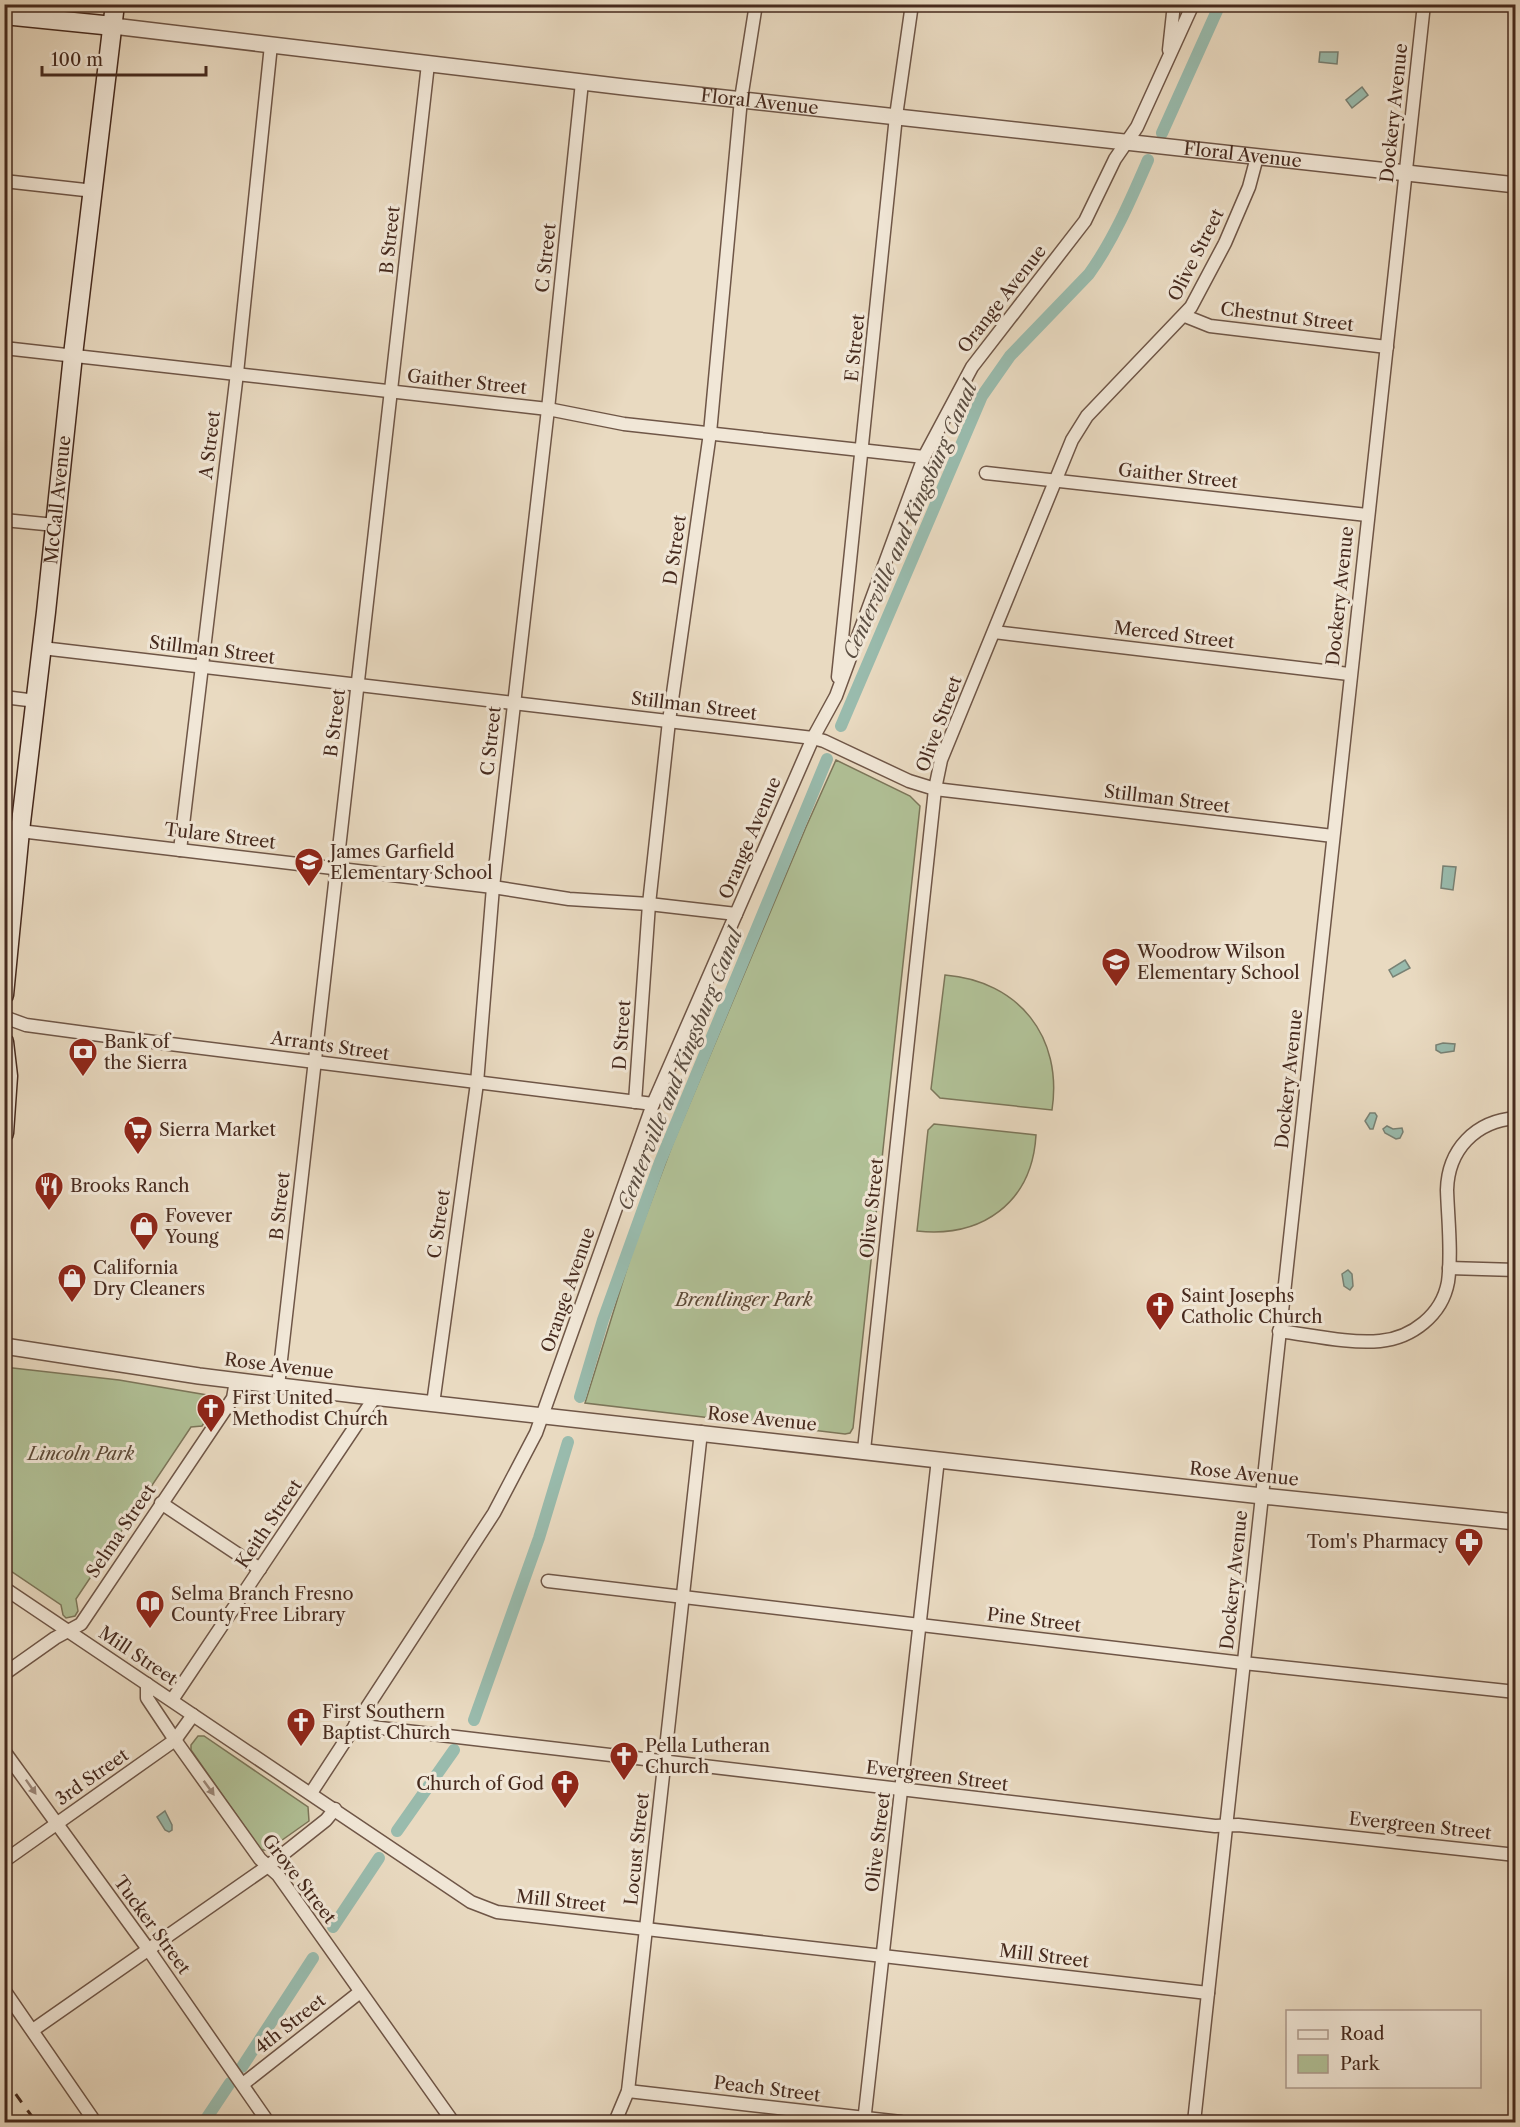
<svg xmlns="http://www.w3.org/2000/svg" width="1520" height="2127" viewBox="0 0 1520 2127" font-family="'Libre Caslon Text',serif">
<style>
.green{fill:#b1c197;stroke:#7c765a;stroke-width:1.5}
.water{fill:#99bbad;stroke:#788174;stroke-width:1.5}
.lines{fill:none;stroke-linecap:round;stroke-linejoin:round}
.canal{stroke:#99bbad;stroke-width:12}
.minor-casing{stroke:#6f5647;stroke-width:15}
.tertiary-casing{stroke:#6f5647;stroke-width:18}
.secondary-casing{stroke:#462a1e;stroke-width:21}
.minor{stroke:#f1e7d7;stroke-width:12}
.tertiary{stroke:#f1e7d7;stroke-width:15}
.secondary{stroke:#f1e7d7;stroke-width:18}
.rail{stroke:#462a1e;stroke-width:3;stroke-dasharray:10 10;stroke-linecap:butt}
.oneway{fill:#9c887a}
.labels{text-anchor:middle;stroke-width:6;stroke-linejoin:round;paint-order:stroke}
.street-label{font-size:18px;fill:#462a1e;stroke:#f1e7d7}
.poi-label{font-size:18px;fill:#462a1e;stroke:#f1e7d7;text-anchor:start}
.park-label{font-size:18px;font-style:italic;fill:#5b4836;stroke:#f1e7d7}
.water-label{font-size:20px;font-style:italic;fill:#5b4e42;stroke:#f1e7d7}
</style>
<rect width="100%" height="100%" fill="#e9dac1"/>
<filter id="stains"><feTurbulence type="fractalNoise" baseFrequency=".00333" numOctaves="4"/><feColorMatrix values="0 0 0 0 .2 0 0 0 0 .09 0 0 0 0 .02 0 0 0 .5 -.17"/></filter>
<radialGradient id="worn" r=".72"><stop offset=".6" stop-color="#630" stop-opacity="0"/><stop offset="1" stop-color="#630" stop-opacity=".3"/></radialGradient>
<g class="green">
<path d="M836 760 910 796 920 806 853 1428 850 1433 845 1434 585 1403 632 1252 673 1143 806 827Z"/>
<path d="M945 975C1019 981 1063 1037 1052 1110L940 1098 931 1089Z"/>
<path d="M934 1124 1036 1135C1032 1203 982 1238 917 1231L928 1130Z"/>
<path d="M4 1367 119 1380 213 1396C218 1407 208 1417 202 1426L191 1427 76 1599 78 1611 75 1616 66 1618 63 1615 61 1605 5 1567Z"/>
<path d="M198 1736H204L308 1807 309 1821 268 1850H261L191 1750V1745Z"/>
</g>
<g class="water">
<path d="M1320 52H1338L1337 64 1319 62Z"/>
<path d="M1362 87 1368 95 1352 108 1346 100Z"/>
<path d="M1443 866 1456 867 1453 890 1441 888Z"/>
<path d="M1405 960 1410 968 1393 977 1389 970Z"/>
<path d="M1443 1043 1455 1044 1454 1051 1441 1053 1436 1050V1045Z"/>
<path d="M1370 1113H1375L1377 1116 1373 1129H1370L1365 1121Z"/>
<path d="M1387 1126 1393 1129 1402 1128 1403 1132 1400 1138 1396 1139 1385 1133 1383 1129Z"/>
<path d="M1348 1270 1352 1274 1353 1286 1350 1290 1344 1286 1342 1274Z"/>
<path d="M165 1811 172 1825V1830L169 1832 165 1830 157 1817Z"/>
</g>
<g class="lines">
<g class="canal">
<path d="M1162 133 1220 4"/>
<path d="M841 726 982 396 1010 356 1089 274C1114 239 1131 199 1148 160"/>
<path d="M580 1397 603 1320 660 1162 827 759"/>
<path d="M474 1720 539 1538 568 1442"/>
<path d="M397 1831 454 1750"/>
<path d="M333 1927 379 1858"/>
<path d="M242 2067 313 1958"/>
<path d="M204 2122 230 2083"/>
</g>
<g class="minor-casing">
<g id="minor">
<path d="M1029 4H1033"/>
<path d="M1169 50 1174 4"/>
<path d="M4 181 94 191"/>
<path d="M1185 316 1210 326 1387 347"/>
<path d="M4 348 548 409 624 424 924 457"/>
<path d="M986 473 1367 515"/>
<path d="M4 520 55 525"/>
<path d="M994 632 1349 674"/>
<path d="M42 648 813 738 824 741 909 781 935 789 1333 836"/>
<path d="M838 677 896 116 912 4"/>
<path d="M4 697 36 701"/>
<path d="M20 831 493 887 569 899 649 904 736 914"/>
<path d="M180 850 237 373 271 45"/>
<path d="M4 1017 26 1025 130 1039 653 1104"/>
<path d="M635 1102 649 904 669 721 710 433 741 99 756 4"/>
<path d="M1449 1268 1516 1270"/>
<path d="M1279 1331C1311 1335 1349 1344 1380 1341 1412 1338 1442 1315 1448 1282 1452 1253 1448 1220 1447 1190 1448 1150 1475 1121 1516 1118"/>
<path d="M278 1386 428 64"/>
<path d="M433 1404 477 1083 493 887 548 409 582 82"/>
<path d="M864 1450 935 789 941 760 1072 440 1087 416 1191 307 1225 243 1249 187 1257 157"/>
<path d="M161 1503 260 1569"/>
<path d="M548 1581 1243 1663 1516 1692"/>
<path d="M4 1588 471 1902 497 1912 1208 1993"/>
<path d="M4 1674 55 1638 81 1624 233 1398 236 1381"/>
<path d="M147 1684V1698L175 1740 260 1859 278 1875 453 2122"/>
<path d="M172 1700 375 1397"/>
<path d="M355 1725 1215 1826 1238 1825 1516 1855"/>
<path d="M4 1751 148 1949 268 2122"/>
<path d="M311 1793 494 1513 536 1433 653 1104 813 738 836 696 924 457 972 367 1085 221 1115 159 1137 127 1193 4"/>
<path d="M4 1861 175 1740 193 1715"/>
<path d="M4 1990 95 2122"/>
<path d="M33 2030 268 1866 326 1820 335 1809"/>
<path d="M243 2084 360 1992"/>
<path d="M628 2091 901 2122"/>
<path d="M615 2122 628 2091 701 1432"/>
<path d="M864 2122 938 1459"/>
<path d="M1194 2122 1424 4"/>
</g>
</g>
<g class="tertiary-casing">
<g id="tertiary">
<path id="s1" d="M113 26 624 87 1516 185"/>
<path d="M4 1346 199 1376 355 1395 1262 1496 1516 1522"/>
</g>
</g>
<g class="secondary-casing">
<g id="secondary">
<path d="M4 15 113 26"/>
<path id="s2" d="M4 995 20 831 46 612 73 355 115 4"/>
<path d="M4 1042 8 1076 4 1133"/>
</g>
</g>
<use href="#minor" class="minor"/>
<use href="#tertiary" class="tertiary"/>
<use href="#secondary" class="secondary"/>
<path class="rail" d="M4 2078 36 2122"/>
</g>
<defs><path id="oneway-solid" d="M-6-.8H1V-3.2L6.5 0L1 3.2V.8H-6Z" transform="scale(1.5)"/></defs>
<g class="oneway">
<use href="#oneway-solid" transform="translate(31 1787) rotate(55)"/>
<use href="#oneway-solid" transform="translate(209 1788) rotate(54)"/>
</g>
<defs>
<g id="school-pin" transform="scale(1.5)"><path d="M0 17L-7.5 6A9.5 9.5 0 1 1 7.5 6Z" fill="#8f2418" stroke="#f1e7d7"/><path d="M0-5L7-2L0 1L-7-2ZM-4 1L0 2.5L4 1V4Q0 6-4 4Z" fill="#fff"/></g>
<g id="bank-pin" transform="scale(1.5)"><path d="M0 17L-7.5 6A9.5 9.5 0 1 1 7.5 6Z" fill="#8f2418" stroke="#f1e7d7"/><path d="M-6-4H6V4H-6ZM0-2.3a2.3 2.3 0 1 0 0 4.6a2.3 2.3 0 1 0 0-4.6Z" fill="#fff"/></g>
<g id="supermarket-pin" transform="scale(1.5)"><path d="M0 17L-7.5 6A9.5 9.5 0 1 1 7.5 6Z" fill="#8f2418" stroke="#f1e7d7"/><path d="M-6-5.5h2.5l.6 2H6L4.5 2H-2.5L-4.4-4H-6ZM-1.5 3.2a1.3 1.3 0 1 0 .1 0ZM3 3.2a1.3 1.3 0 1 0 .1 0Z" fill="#fff"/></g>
<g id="restaurant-pin" transform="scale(1.5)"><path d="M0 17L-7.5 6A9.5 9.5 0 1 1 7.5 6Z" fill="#8f2418" stroke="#f1e7d7"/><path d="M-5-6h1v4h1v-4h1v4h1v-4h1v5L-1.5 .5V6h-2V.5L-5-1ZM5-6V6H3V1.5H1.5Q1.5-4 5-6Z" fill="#fff"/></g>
<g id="shop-pin" transform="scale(1.5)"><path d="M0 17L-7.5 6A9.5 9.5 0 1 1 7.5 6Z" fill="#8f2418" stroke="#f1e7d7"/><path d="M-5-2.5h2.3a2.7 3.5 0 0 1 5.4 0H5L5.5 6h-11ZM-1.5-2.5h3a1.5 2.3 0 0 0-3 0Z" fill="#fff"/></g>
<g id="church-pin" transform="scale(1.5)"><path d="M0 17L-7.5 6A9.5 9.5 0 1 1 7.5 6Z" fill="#8f2418" stroke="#f1e7d7"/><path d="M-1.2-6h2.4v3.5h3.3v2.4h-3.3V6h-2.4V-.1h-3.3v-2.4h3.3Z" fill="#fff"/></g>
<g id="pharmacy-pin" transform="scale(1.5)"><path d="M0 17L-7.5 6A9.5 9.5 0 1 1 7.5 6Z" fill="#8f2418" stroke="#f1e7d7"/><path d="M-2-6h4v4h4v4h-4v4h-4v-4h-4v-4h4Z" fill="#fff"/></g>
<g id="library-pin" transform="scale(1.5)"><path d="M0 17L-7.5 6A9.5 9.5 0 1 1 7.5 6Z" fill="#8f2418" stroke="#f1e7d7"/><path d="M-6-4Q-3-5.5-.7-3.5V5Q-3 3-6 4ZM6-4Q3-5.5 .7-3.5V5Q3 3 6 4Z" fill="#fff"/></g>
</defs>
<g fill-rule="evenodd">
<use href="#school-pin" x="309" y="862"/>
<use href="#school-pin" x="1116" y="962"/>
<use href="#bank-pin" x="83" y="1052"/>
<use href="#supermarket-pin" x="138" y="1130"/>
<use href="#restaurant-pin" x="49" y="1186"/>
<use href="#shop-pin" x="144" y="1226"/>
<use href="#shop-pin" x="72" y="1278"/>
<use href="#church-pin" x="1160" y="1306"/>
<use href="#church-pin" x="211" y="1408"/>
<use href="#pharmacy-pin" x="1469" y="1542"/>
<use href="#library-pin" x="150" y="1604"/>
<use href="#church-pin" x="301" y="1722"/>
<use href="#church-pin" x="624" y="1756"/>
<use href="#church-pin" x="565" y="1784"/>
</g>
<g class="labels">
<g class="street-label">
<text dy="6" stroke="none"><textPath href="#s1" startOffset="651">Floral Avenue</textPath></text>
<text transform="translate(1394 113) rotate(-84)" y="6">Dockery Avenue</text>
<text dy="6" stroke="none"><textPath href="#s1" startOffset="1137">Floral Avenue</textPath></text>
<text transform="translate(390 240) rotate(-84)" y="6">B Street</text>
<text transform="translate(1196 255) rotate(-63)" y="6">Olive Street</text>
<text transform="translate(546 258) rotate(-84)" y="6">C Street</text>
<text transform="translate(1002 299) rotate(-52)" y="6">Orange Avenue</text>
<text transform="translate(1287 317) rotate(7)" y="6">Chestnut Street</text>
<text transform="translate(855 348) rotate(-84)" y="6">E Street</text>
<text transform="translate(467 382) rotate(6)" y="6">Gaither Street</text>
<text transform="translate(210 445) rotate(-83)" y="6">A Street</text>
<text transform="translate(1178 476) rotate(6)" y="6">Gaither Street</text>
<text dy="6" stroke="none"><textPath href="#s2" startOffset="498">McCall Avenue</textPath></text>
<text transform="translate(675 550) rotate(-82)" y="6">D Street</text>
<text transform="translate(1340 596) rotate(-84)" y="6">Dockery Avenue</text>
<text transform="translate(1174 635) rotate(7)" y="6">Merced Street</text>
<text transform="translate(212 650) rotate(7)" y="6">Stillman Street</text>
<text transform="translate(694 706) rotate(7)" y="6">Stillman Street</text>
<text transform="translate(335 723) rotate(-83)" y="6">B Street</text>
<text transform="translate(939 724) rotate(-70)" y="6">Olive Street</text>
<text transform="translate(491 741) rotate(-84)" y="6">C Street</text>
<text transform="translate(1167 799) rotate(7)" y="6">Stillman Street</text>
<text transform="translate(220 836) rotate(7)" y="6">Tulare Street</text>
<text transform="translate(750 838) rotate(-67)" y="6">Orange Avenue</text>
<text transform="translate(622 1035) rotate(-86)" y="6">D Street</text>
<text transform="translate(330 1046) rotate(8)" y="6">Arrants Street</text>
<text transform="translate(1289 1079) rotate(-84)" y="6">Dockery Avenue</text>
<text transform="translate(280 1206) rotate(-84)" y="6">B Street</text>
<text transform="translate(872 1208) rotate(-84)" y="6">Olive Street</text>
<text transform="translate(439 1224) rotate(-82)" y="6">C Street</text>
<text transform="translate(568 1290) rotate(-71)" y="6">Orange Avenue</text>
<text transform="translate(279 1366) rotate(7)" y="6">Rose Avenue</text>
<text transform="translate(762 1419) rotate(6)" y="6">Rose Avenue</text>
<text transform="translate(1244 1474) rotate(6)" y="6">Rose Avenue</text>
<text transform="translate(269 1524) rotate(-56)" y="6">Keith Street</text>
<text transform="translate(121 1531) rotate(-56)" y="6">Selma Street</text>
<text transform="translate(1234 1580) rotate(-84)" y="6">Dockery Avenue</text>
<text transform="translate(1034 1620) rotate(7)" y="6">Pine Street</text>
<text transform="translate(138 1656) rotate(34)" y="6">Mill Street</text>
<text transform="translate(937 1776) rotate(7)" y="6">Evergreen Street</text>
<text transform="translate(92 1777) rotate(-35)" y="6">3rd Street</text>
<text transform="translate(1420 1826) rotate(6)" y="6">Evergreen Street</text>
<text transform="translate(878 1842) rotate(-83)" y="6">Olive Street</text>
<text transform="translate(637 1849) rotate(-84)" y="6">Locust Street</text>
<text transform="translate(299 1879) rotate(52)" y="6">Grove Street</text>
<text transform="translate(561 1901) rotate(6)" y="6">Mill Street</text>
<text transform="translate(152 1925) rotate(54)" y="6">Tucker Street</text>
<text transform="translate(1044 1956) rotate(7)" y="6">Mill Street</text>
<text transform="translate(290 2024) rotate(-38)" y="6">4th Street</text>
<text transform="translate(767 2089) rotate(7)" y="6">Peach Street</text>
</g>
<g class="poi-label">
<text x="330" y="858">James Garfield<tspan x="330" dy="21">Elementary School</tspan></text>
<text x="1137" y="958">Woodrow Wilson<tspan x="1137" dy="21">Elementary School</tspan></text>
<text x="104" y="1048">Bank of<tspan x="104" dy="21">the Sierra</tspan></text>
<text x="159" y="1136">Sierra Market</text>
<text x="70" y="1192">Brooks Ranch</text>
<text x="165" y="1222">Fovever<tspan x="165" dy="21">Young</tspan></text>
<text x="93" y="1274">California<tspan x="93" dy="21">Dry Cleaners</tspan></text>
<text x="1181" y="1302">Saint Josephs<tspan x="1181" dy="21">Catholic Church</tspan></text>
<text x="232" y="1404">First United<tspan x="232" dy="21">Methodist Church</tspan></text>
<text x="1448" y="1548" text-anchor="end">Tom's Pharmacy</text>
<text x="171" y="1600">Selma Branch Fresno<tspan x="171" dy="21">County Free Library</tspan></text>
<text x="322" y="1718">First Southern<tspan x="322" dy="21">Baptist Church</tspan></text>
<text x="645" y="1752">Pella Lutheran<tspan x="645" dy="21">Church</tspan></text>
<text x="544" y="1790" text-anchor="end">Church of God</text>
</g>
<g class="park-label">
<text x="744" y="1306">Brentlinger Park</text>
<text x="81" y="1460">Lincoln Park</text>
</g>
<g class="water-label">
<text transform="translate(910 520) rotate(-66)" y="7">Centerville and Kingsburg Canal</text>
<text transform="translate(680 1069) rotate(-68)" y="7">Centerville and Kingsburg Canal</text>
</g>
</g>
<rect width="1520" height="2127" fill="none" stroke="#e9dac1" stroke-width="24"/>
<rect x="6" y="6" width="1508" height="2115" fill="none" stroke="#462a1e" stroke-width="3"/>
<rect x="12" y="12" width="1496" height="2103" fill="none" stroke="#462a1e" stroke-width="1.5"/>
<rect x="1286" y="2010" width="195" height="78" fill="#f1e7d7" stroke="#ad9b8d" stroke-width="1.5"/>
<rect x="1298" y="2030" width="30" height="9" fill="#f1e7d7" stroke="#ad9b8d" stroke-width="1.5"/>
<text x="1340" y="2040" font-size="18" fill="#462a1e">Road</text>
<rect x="1298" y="2055" width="30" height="18" fill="#b1c197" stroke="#ad9b8d" stroke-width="1.5"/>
<text x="1340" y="2070" font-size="18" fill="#462a1e">Park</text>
<path d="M42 66v9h164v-9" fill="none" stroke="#462a1e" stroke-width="3"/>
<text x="51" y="66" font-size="18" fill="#462a1e" stroke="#f1e7d7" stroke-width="4.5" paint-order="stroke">100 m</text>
<rect width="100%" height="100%" filter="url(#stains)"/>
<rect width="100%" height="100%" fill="url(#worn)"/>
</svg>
